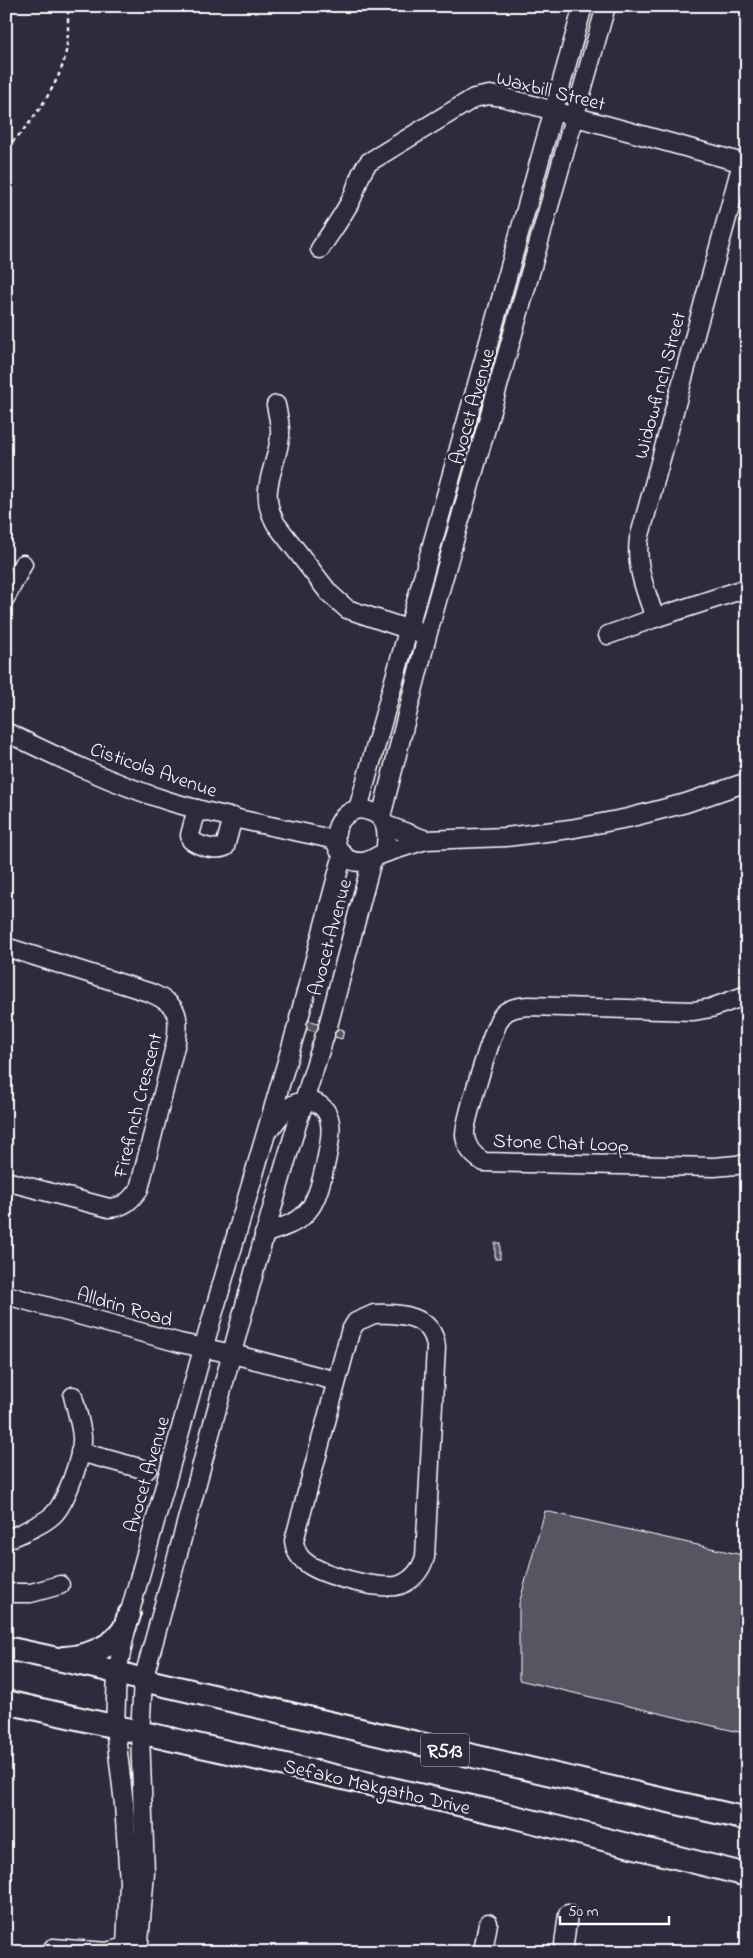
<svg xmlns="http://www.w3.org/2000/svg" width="753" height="1958" viewBox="0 0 753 1958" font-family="'Indie Flower',sans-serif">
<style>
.building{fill:#595564;stroke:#fff}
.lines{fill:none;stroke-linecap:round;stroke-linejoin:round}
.minor-casing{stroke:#fff;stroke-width:21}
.major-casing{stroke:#fff;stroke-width:26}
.path{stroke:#fff;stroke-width:2.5;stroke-dasharray:4 4;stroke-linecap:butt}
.minor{stroke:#2f2a3d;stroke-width:18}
.major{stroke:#2f2a3d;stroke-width:22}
.labels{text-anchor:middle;stroke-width:5;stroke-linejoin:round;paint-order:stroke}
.shield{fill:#2f2a3d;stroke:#c1bfc5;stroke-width:1}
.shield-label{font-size:19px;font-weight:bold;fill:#fff}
.street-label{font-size:20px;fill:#fff;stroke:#2f2a3d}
</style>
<rect width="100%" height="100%" fill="#2f2a3d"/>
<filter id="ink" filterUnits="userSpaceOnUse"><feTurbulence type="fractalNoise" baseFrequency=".02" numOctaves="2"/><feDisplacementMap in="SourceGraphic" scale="10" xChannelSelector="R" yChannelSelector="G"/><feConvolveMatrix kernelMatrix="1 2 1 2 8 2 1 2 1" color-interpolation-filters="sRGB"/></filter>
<g filter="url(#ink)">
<g class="building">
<path d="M293 1016 344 1030 342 1039 291 1025Z"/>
<rect x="495" y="1243" width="5" height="16"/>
<path d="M545 1511 747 1556V1734L519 1680V1604Z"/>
</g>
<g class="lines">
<g class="minor-casing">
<g id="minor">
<path d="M320 249C331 232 343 216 352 198 358 185 359 173 369 162L474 98 489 95 503 97 747 164"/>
<path d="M276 405C278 416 281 426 280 437 276 470 257 491 276 524L329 593 347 609 419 633"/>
<path d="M6 597 23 564"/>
<path d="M655 618C646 592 635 566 639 539L742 163"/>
<path d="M608 635 655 618 747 588"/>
<path d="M6 732C59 758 112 783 168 801 223 818 280 827 335 840"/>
<path d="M197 809 190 835 191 840C199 846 215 851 225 847L233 817"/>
<path d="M358 809 583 6"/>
<path d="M358 809C387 811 389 829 385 853 377 855 371 861 363 862 330 864 325 818 358 809Z"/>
<path d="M381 817 427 636 606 6"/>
<path d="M386 825 426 840"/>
<path d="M385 853 426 840 506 837 570 829 628 818 686 803 747 782"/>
<path d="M6 947 151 993C178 1005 180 1014 176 1042L139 1189C130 1201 124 1207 109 1208L6 1181"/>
<path d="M747 995 711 1008 694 1011 529 1006C519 1007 507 1008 501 1017 493 1028 464 1123 465 1135 466 1148 473 1156 484 1162L714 1167 747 1164"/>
<path d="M299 1018 343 854"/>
<path d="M328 1026 372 860"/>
<path d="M264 1234C277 1229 293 1225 303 1216 307 1212 312 1207 314 1201 321 1188 333 1137 330 1123 329 1115 325 1108 318 1104 297 1094 282 1112 271 1128"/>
<path d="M6 1295 180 1343 233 1354 336 1381"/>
<path d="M374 1314C400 1313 433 1315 436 1347L425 1557C421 1570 413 1580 400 1585 381 1591 319 1575 304 1561 298 1556 295 1549 294 1541L350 1332 356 1322Z"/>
<path d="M80 1452 147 1470"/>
<path d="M6 1540C21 1533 41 1526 53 1515 66 1503 83 1454 82 1437 81 1423 76 1409 73 1396"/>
<path d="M6 1593H31L60 1585"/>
<path d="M139 1942 145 1873 140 1733 143 1680C204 1465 256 1247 325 1035"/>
<path d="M126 1945 129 1882 124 1804 115 1727 117 1672 129 1615 203 1349 297 1027"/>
<path d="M53 1948 107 1952 122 1948"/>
<path d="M483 1952 488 1923"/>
<path d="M563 1952 568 1914"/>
</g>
</g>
<g class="major-casing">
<g id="major">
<path d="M6 1648 104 1669 143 1680 747 1819"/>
<path d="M64 1658C84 1657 112 1648 123 1630 126 1626 127 1620 129 1615"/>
<path d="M6 1702 507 1815 747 1875"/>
</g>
</g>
<path class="path" d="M6 147C26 133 56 87 63 64 69 45 68 26 68 6"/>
<use href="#minor" class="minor"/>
<use href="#major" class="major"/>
</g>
</g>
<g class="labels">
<rect class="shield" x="421" y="1733.5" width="48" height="33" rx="4"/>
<g class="shield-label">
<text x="445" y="1757">R513</text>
</g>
<g class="street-label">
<text transform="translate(551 90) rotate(14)" y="7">Waxbill Street</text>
<text transform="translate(659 385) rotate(-75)" y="7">Widowfinch Street</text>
<text transform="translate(471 406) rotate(-74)" y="7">Avocet Avenue</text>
<text transform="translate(154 769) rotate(19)" y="7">Cisticola Avenue</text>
<text transform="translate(329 937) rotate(-75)" y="7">Avocet Avenue</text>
<text transform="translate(137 1105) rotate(-76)" y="7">Firefinch Crescent</text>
<text transform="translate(561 1142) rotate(2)" y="7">Stone Chat Loop</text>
<text transform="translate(125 1306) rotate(16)" y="7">Alldrin Road</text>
<text transform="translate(146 1474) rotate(-74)" y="7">Avocet Avenue</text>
<text transform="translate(377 1786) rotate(13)" y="7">Sefako Makgatho Drive</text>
</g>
</g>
<rect width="753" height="1958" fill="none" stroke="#2f2a3d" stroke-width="25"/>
<rect x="12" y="12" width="728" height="1933" fill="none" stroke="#fff" stroke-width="2" filter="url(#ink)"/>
<path d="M560 1916v8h109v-8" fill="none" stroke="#ffffff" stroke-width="2.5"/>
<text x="568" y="1916" font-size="15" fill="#ffffff" stroke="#2f2a3d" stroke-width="4" paint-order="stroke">50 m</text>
</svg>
